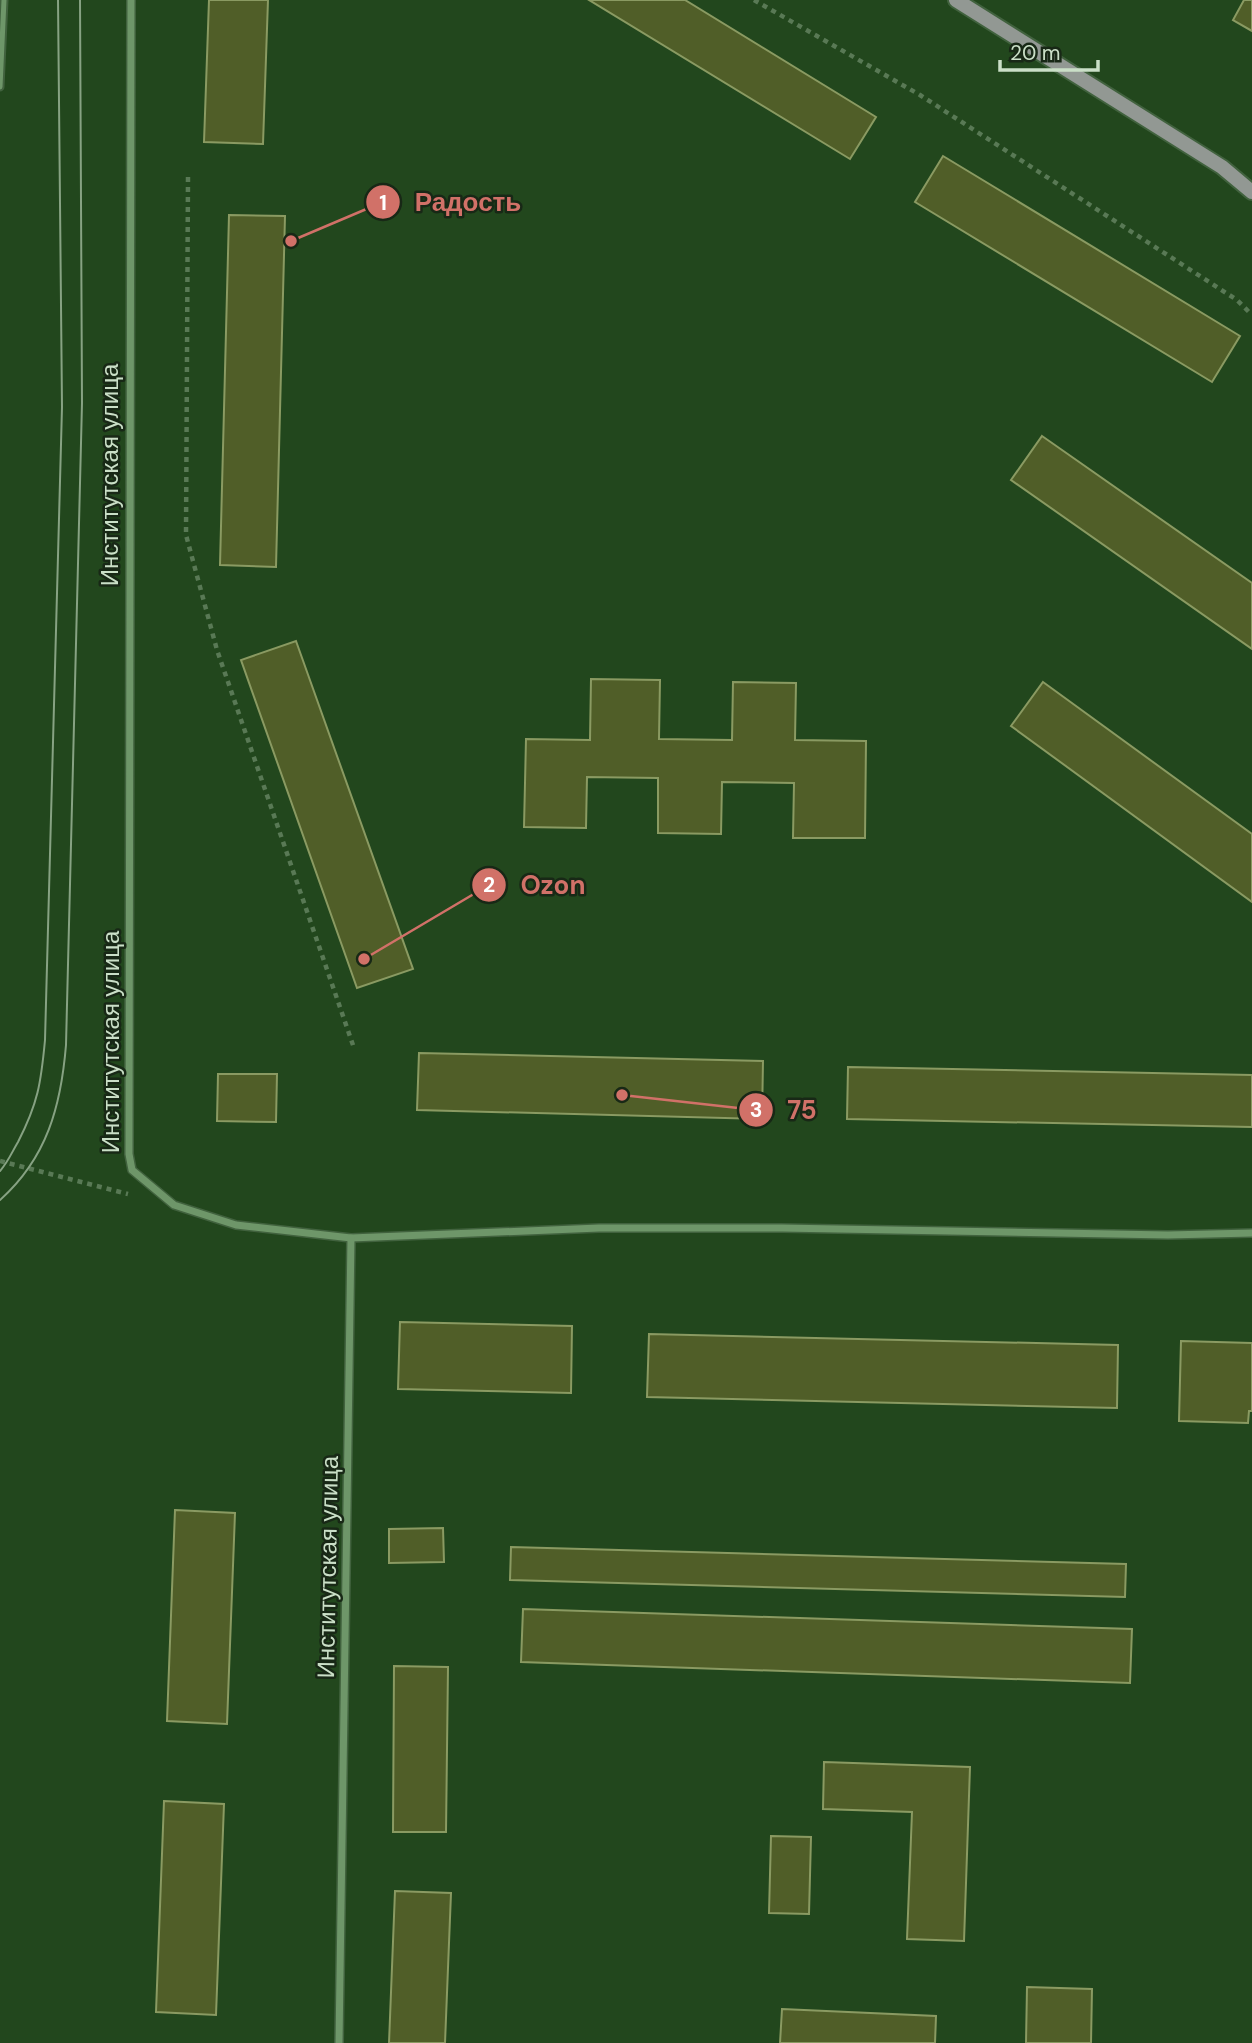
<svg xmlns="http://www.w3.org/2000/svg" width="1252" height="2043" viewBox="0 0 1252 2043" font-family="'DM Sans',sans-serif">
<style>
.building{fill:#505e28;stroke:#8a9a62;stroke-width:2}
.lines{fill:none;stroke-linecap:round;stroke-linejoin:round}
.service-casing{stroke:#41623e;stroke-width:9}
.minor-casing{stroke:#41623e;stroke-width:10}
.secondary-casing{stroke:#41623e;stroke-width:18}
.path{stroke:#597955;stroke-width:4.5;stroke-dasharray:5 5;stroke-linecap:butt}
.service{stroke:#6e9669;stroke-width:5}
.minor{stroke:#6e9669;stroke-width:7}
.secondary{stroke:#929893;stroke-width:14}
.tram{stroke:#87a283;stroke-width:2}
.labels{text-anchor:middle;stroke-width:5;stroke-linejoin:round;paint-order:stroke}
.street-label{font-size:24px;fill:#cadfc7;stroke:#182816}
.leader{fill:none;stroke:#d17168;stroke-width:2.5}
.callout-dot{fill:#d17168;stroke:#182816;stroke-width:2.5}
.mark-label{font-size:21px;text-anchor:middle;font-weight:bold;fill:#fff}
.callout-label{font-size:26px;text-anchor:middle;font-weight:bold;fill:#d17168;stroke:#182816;stroke-width:5;stroke-linejoin:round;paint-order:stroke}
</style>
<rect width="100%" height="100%" fill="#22471d"/>
<g class="building">
<path d="M209 0H268L263 144 204 142Z"/>
<path d="M589 0H685L876 117 850 159Z"/>
<path d="M1244 0H1252V31L1233 20Z"/>
<path d="M943 156 1240 336 1212 382 915 202Z"/>
<path d="M229 215 285 216 276 567 220 565Z"/>
<path d="M1042 436 1252 583V649L1011 480Z"/>
<path d="M296 641 413 969 357 988 241 660Z"/>
<path d="M591 679 660 680 659 739 732 740 733 682 796 683 795 740 866 741 865 838H793L794 783 722 782 721 834 658 833V778L587 777 586 828 524 827 526 739 590 740Z"/>
<path d="M1043 682 1252 834V902L1011 726Z"/>
<path d="M419 1053 763 1061 762 1119 417 1110Z"/>
<path d="M848 1067 1252 1075V1127L847 1119Z"/>
<path d="M218 1074H277L276 1122 217 1121Z"/>
<path d="M400 1322 572 1326 571 1393 398 1389Z"/>
<path d="M649 1334 1118 1345 1117 1408 647 1397Z"/>
<path d="M1181 1341 1252 1343V1411H1249L1248 1423 1179 1421Z"/>
<path d="M175 1510 235 1513 227 1724 167 1721Z"/>
<path d="M443 1528 444 1562 389 1563V1529Z"/>
<path d="M511 1547 1126 1564 1125 1597 510 1580Z"/>
<path d="M523 1609 1132 1629 1130 1683 521 1662Z"/>
<path d="M394 1666 448 1667 446 1832H393Z"/>
<path d="M824 1762 970 1767 964 1941 907 1939 912 1812 823 1809Z"/>
<path d="M164 1801 224 1804 216 2015 156 2012Z"/>
<path d="M771 1836 811 1837 809 1914 769 1913Z"/>
<path d="M395 1891 451 1893 445 2043H389Z"/>
<path d="M1027 1987 1092 1989 1091 2043H1026Z"/>
<path d="M782 2009 936 2016 935 2043H780Z"/>
</g>
<g class="lines">
<g class="service-casing">
<path id="service" d="M0 87 4 0"/>
</g>
<g class="minor-casing">
<g id="minor">
<path d="M131 0 129 1154 132 1170 174 1205 236 1225 351 1238 599 1228H782L1168 1235 1252 1233"/>
<path d="M339 2043 351 1238"/>
</g>
</g>
<g class="secondary-casing">
<path id="secondary" d="M956 0 1222 167 1252 192"/>
</g>
<g class="path">
<path d="M754 0 920 95 1237 300 1252 315"/>
<path d="M188 177 186 535 217 650 354 1048"/>
<path d="M0 1161 128 1194"/>
</g>
<use href="#service" class="service"/>
<use href="#minor" class="minor"/>
<use href="#secondary" class="secondary"/>
<g class="tram">
<path d="M0 1171C8 1162 12 1152 18 1142 38 1103 41 1083 45 1040L62 407 58 0"/>
<path d="M0 1200C47 1158 61 1106 66 1045L82 403 80 0"/>
</g>
</g>
<g class="labels">
<g class="street-label">
<text transform="translate(110 475) rotate(-90)" y="8">Институтская улица</text>
<text transform="translate(111 1042) rotate(-90)" y="8">Институтская улица</text>
<text transform="translate(328 1567) rotate(-89)" y="8">Институтская улица</text>
</g>
</g>
<path class="leader" d="M291 241L383 202M364 959L489 885M622 1095L756 1110"/>
<g class="callout-dot">
<circle cx="291" cy="241" r="7"/>
<circle cx="364" cy="959" r="7"/>
<circle cx="622" cy="1095" r="7"/>
<circle cx="383" cy="202" r="18"/>
<circle cx="489" cy="885" r="18"/>
<circle cx="756" cy="1110" r="18"/>
</g>
<g class="mark-label">
<text x="383" y="210">1</text>
<text x="489" y="892">2</text>
<text x="756" y="1117">3</text>
</g>
<g class="callout-label">
<text x="468" y="211">Радость</text>
<text x="553" y="894">Ozon</text>
<text x="802" y="1119">75</text>
</g>
<path d="M1000 60v10h98v-10" fill="none" stroke="#cadfc7" stroke-width="3.5"/>
<text x="1010" y="60" font-size="21" fill="#cadfc7" stroke="#182816" stroke-width="5" paint-order="stroke">20 m</text>
</svg>
